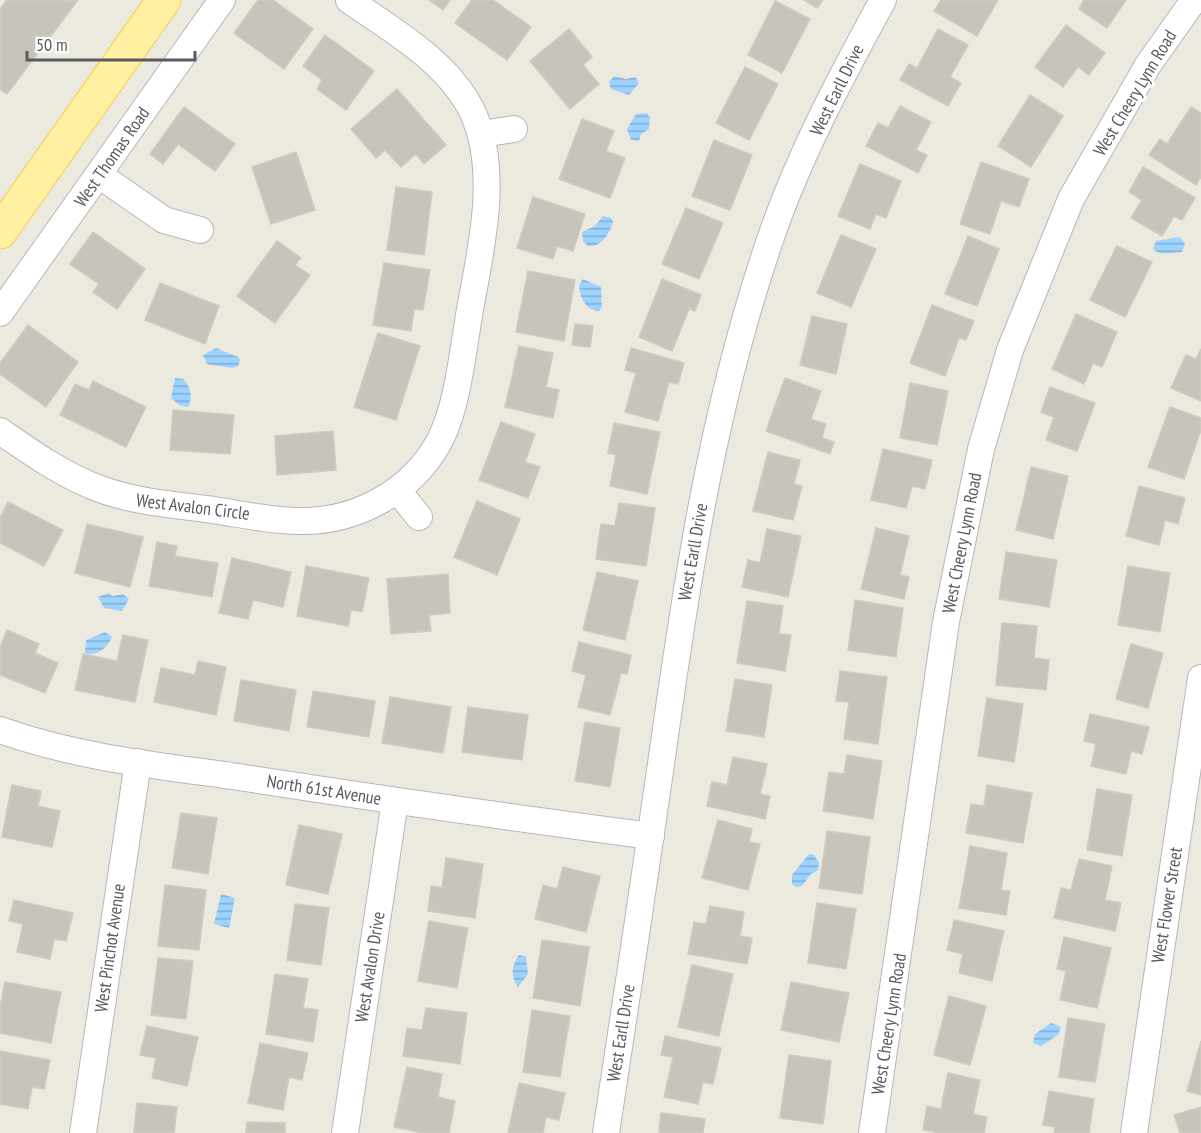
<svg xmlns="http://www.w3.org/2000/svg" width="1201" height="1133" viewBox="0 0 1201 1133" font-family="'PT Sans Narrow',sans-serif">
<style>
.water{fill:url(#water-rules)}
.building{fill:#c7c4bc;stroke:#d1cbbd;stroke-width:1.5}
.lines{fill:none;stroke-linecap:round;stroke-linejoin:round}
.minor-casing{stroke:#b5b7bd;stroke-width:28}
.major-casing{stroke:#f8ca4b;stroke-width:35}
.minor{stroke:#fff;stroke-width:26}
.major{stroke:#fff1a1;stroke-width:33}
.labels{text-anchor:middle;stroke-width:6;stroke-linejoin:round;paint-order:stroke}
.street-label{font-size:18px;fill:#585c61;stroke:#fff}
</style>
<defs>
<pattern id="water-rules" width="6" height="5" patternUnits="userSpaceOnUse" patternTransform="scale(1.5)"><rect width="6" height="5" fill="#9cd3ff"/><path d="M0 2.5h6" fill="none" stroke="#82aed2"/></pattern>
</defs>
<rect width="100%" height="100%" fill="#ece9de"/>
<g class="water">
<path d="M614 76 626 79 635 77 639 83 629 95 611 89 609 82Z"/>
<path d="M647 113 650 118 649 129 641 134 639 141 631 140 627 129 636 114Z"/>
<path d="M603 216 611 218 613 222C609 234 602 247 588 246L583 241 582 232 595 226Z"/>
<path d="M1179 237 1185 243 1182 252C1171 252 1161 257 1153 249L1156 241Z"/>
<path d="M583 279 601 287 602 307 599 311C584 310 580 296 579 285Z"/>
<path d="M216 348 238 357 240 360 238 366 232 368 207 364 203 355Z"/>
<path d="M175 378 183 379C191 387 193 397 188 407L179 405 171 398Z"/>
<path d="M109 593 112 596 123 594 129 599 122 611 104 608 98 597Z"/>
<path d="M105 632 112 637C107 648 97 657 85 653L86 640Z"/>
<path d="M809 854 814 855 819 863 818 870 811 874 802 886 797 887 792 884V875Z"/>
<path d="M221 894 235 898 229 928 214 924Z"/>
<path d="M519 955 526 957 528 974 518 987C510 977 512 964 519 955Z"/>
<path d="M1051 1023 1061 1027 1058 1035 1041 1046 1033 1043 1035 1034Z"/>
</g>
<g class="building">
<path d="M7 0H78L7 94 0 89V9Z"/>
<path d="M258 0H273L313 29 284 69 234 33Z"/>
<path d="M429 0H450L443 10Z"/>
<path d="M472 0H493L531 27 507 60 455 23Z"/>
<path d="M804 0H823L817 8Z"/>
<path d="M941 0H998L977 36 934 11Z"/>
<path d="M1084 0H1126L1107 28 1079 9Z"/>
<path d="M775 1 810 19 782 73 748 55Z"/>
<path d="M1066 25 1105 53 1089 75 1078 67 1063 87 1035 67Z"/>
<path d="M569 29 592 57 583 65 599 84 570 109 530 61Z"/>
<path d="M938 29 968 45 950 77 961 83 948 106 900 80 909 64 917 68Z"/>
<path d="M325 35 374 71 346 110 317 89 322 80 303 66Z"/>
<path d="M745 67 778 84 749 140 716 123Z"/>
<path d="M397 89 446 145 424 164 416 154 401 167 385 150 376 158 351 129Z"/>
<path d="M1030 95 1063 116 1031 167 998 146Z"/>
<path d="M900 106 931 122 916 150 927 155 918 173 866 146 878 123 888 128Z"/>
<path d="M184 107 235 144 215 171 178 144 163 164 150 154Z"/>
<path d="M1191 107 1201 113V177L1196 185 1149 155 1160 139 1167 144Z"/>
<path d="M582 119 614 131 606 151 625 158 610 198 559 179Z"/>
<path d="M714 140 752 155 730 210 692 196Z"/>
<path d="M296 152 315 210 271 224 252 167Z"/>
<path d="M981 162 1029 179 1019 207 1001 201 990 234 960 224Z"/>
<path d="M860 164 901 181 886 218 876 214 870 229 838 216Z"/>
<path d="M1143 167 1195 198 1182 220 1174 216 1162 236 1131 218 1142 200 1129 192Z"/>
<path d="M396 187 432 192 424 255 387 250Z"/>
<path d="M533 197 585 214 573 251 557 246 553 259 517 248Z"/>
<path d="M686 208 723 223 699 279 662 264Z"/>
<path d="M93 232 145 269 117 309 93 292 99 284 70 264Z"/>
<path d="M841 235 876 249 851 307 817 293Z"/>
<path d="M968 236 999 249 977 306 945 294Z"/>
<path d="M277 241 301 258 295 265 310 275 275 323 237 296Z"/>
<path d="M1117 246 1152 262 1125 317 1090 300Z"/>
<path d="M384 263 430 270 423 310 414 309 411 331 373 325Z"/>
<path d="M528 271 575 280 564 341 516 332Z"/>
<path d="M662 279 701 295 695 311 689 309 672 351 639 337Z"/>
<path d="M160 283 219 306 205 344 145 320Z"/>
<path d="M932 305 974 321 966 340 959 338 945 376 910 363Z"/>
<path d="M1076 314 1117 332 1102 367 1093 363 1084 384 1052 369Z"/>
<path d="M812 316 847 324 836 374 800 365Z"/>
<path d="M575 324 593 326 590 347 572 345Z"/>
<path d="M28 325 78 362 46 407 0 374V363Z"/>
<path d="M378 333 420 346 396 420 354 407Z"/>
<path d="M519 346 553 353 546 387 559 390 553 418 505 407Z"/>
<path d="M631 348 684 363 678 384 669 382 658 421 625 412 636 373 625 370Z"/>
<path d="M1201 349V401L1171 388 1186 355 1196 359Z"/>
<path d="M785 378 821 391 811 419 826 424 822 438 834 442 830 454 766 431Z"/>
<path d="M93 381 146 407 126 447 60 415 75 384 89 390Z"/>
<path d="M910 383 948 391 937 445 900 438Z"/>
<path d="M1050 387 1095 403 1077 451 1046 440 1054 417 1041 412Z"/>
<path d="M1170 407 1201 418V430L1184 479 1148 467Z"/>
<path d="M173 410 234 415 230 454 170 450Z"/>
<path d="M501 422 535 434 525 462 540 467 528 498 479 480Z"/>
<path d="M614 423 660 432 647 494 610 486 616 455 608 453Z"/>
<path d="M333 431 336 470 277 475 275 436Z"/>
<path d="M883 449 932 460 925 489 912 486 906 508 871 500Z"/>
<path d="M768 452 800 460 794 484 802 486 793 520 753 511Z"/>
<path d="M1031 467 1068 476 1053 539 1016 530Z"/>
<path d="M1139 486 1185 498 1178 524 1165 520 1159 545 1126 536Z"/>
<path d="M477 501 520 519 497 575 454 557Z"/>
<path d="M8 502 63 530 44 566 0 543V518Z"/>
<path d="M619 503 655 508 646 566 596 559 601 524 615 526Z"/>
<path d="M87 524 143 537 130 587 75 573Z"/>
<path d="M876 528 909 536 900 575 909 577 904 599 861 589Z"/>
<path d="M767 529 801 536 788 597 742 587 748 560 760 563Z"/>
<path d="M157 542 177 546 175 556 218 563 212 597 149 586Z"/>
<path d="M1006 552 1057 560 1049 607 999 599Z"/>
<path d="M232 558 291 572 283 607 253 600 248 619 219 613Z"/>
<path d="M306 566 369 578 362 612 351 610 348 626 297 616Z"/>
<path d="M1128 566 1170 573 1160 632 1118 625Z"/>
<path d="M597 572 638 581 625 640 583 630Z"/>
<path d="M448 574 450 613 429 615 431 631 391 634 387 579Z"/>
<path d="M855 600 903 608 896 657 848 650Z"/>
<path d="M747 601 783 606 779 634 791 635 785 671 737 663Z"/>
<path d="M1002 623 1037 626 1034 658 1049 660 1046 690 996 685Z"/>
<path d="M7 630 39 644 35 653 58 663 45 693 0 675V647Z"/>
<path d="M123 635 148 640 135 702 75 690 83 654 117 661Z"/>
<path d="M579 642 631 655 627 674 621 673 610 715 578 707 586 675 572 671Z"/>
<path d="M1131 644 1163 653 1148 708 1116 699Z"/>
<path d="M198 661 226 667 216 715 154 702 161 668 195 675Z"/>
<path d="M840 671 887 677 878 744 844 739 849 702 836 701Z"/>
<path d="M735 679 772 685 764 737 726 731Z"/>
<path d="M241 680 296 690 289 731 234 721Z"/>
<path d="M313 691 375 701 369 737 307 727Z"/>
<path d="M390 697 451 707 443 753 382 743Z"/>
<path d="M987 698 1023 704 1014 762 978 756Z"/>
<path d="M468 707 528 715 522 760 462 752Z"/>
<path d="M1090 714 1149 727 1142 754 1131 751 1126 774 1091 766 1096 744 1084 741Z"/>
<path d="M585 722 620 728 610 787 575 781Z"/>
<path d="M847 755 882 761 873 819 823 811 829 772 844 774Z"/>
<path d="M733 757 767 764 760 794 770 796 765 819 707 806 712 782 727 785Z"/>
<path d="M12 785 41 791 38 806 60 811 52 847 2 837Z"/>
<path d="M987 785 1032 793 1023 843 966 833 971 804 984 806Z"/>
<path d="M1097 789 1132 795 1122 856 1087 850Z"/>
<path d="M181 813 217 818 208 874 172 868Z"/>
<path d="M718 820 752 829 749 842 760 844 748 890 702 878Z"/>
<path d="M299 825 342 834 328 894 286 885Z"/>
<path d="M827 831 870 837 862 894 819 888Z"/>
<path d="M970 846 1007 853 1001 890 1010 891 1006 915 959 908Z"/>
<path d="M446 858 483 864 475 918 428 911 431 886 442 888Z"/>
<path d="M1079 859 1112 866 1105 900 1121 903 1115 931 1054 918 1061 888 1071 890Z"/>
<path d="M563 867 600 876 586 932 535 919 543 885 557 889Z"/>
<path d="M165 885 206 890 199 950 158 946Z"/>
<path d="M14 900 73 913 66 941 54 939 50 959 17 952 23 924 9 921Z"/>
<path d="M817 903 856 909 846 969 808 963Z"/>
<path d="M295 904 329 908 321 965 287 960Z"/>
<path d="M710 906 744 912 740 936 752 938 747 964 688 954 694 922 706 924Z"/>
<path d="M954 920 1004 931 992 981 959 973 963 954 947 950Z"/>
<path d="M429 921 468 928 457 988 418 981Z"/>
<path d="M1064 937 1111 948 1097 1008 1060 1000 1066 971 1057 969Z"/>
<path d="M542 940 589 947 580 1006 533 998Z"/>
<path d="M158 958 193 961 186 1019 151 1015Z"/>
<path d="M692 965 733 974 719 1036 678 1027Z"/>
<path d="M275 974 308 979 303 1008 318 1010 313 1042 266 1034Z"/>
<path d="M5 982 61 992 51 1043 0 1033V1007Z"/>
<path d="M791 982 849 993 839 1042 781 1030Z"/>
<path d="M949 996 986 1006 970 1065 934 1055Z"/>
<path d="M426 1008 467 1013 460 1064 403 1056 407 1028 422 1030Z"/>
<path d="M532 1010 570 1016 560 1077 523 1072Z"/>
<path d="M1068 1018 1105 1024 1095 1082 1059 1077Z"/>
<path d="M147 1026 198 1037 187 1086 152 1078 156 1058 140 1055Z"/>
<path d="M665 1036 721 1048 713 1084 703 1082 698 1104 664 1097 673 1057 661 1055Z"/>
<path d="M1201 1041V1095L1187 1091Z"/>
<path d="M260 1043 308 1053 302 1080 289 1077 283 1110 248 1103Z"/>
<path d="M0 1051 50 1060 44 1089 32 1087 28 1109 0 1104Z"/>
<path d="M789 1055 831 1061 823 1124 780 1118Z"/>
<path d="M407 1067 442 1074 438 1097 455 1101 449 1133H423L394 1127Z"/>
<path d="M948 1073 980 1080 973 1114 987 1117 984 1133H940L923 1130 927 1106 941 1109Z"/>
<path d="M519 1083 565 1093 559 1120 546 1117 543 1133H508Z"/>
<path d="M1049 1091 1094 1099 1089 1133H1054L1055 1127 1043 1125Z"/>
<path d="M137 1103 177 1107 174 1133H134Z"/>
<path d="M1201 1107V1133H1180L1174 1115Z"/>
<path d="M661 1113 705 1119 703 1133H659Z"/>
<path d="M247 1122 285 1123V1133H246Z"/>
</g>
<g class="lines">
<g class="minor-casing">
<g id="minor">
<path d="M481 134 514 129"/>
<path d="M99 175 164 220 200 230"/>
<path d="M0 313 222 0"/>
<path d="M0 431C29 451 57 471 90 485 127 501 166 504 206 509 237 513 269 521 300 521 357 522 413 491 440 440 459 403 463 346 471 304 482 244 499 171 473 113 449 62 393 31 349 0"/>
<path d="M398 491 419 517"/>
<path d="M0 730C78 758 163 766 245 778 380 799 515 818 651 836"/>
<path d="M83 1133 138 762"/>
<path d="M345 1133 395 801"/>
<path d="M606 1133C624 1012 643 892 660 771 685 592 711 412 770 240 798 157 841 77 883 0"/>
<path d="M872 1133 946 622 981 449 1010 350 1071 199 1148 65 1194 0"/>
<path d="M1134 1133 1201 678"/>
</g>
</g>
<g class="major-casing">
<path id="major" d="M0 232 164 0"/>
</g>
<use href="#minor" class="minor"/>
<use href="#major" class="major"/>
</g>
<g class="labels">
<g class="street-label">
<text transform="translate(837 90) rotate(-64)" y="6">West Earll Drive</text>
<text transform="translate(1135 93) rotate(-59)" y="6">West Cheery Lynn Road</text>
<text transform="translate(112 157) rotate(-55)" y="6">West Thomas Road</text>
<text transform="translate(193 507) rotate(7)" y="6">West Avalon Circle</text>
<text transform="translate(962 543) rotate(-79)" y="6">West Cheery Lynn Road</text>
<text transform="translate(693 552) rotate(-80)" y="6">West Earll Drive</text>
<text transform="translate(324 790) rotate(9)" y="6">North 61st Avenue</text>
<text transform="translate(1167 905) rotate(-81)" y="6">West Flower Street</text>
<text transform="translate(110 948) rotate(-82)" y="6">West Pinchot Avenue</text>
<text transform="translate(370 967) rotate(-81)" y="6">West Avalon Drive</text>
<text transform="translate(889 1024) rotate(-81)" y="6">West Cheery Lynn Road</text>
<text transform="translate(621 1033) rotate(-81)" y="6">West Earll Drive</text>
</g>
</g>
<path d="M27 51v9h168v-9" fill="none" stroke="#585c61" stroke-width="3"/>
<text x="36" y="51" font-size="18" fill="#585c61" stroke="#ffffff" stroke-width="4.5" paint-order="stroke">50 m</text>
</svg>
